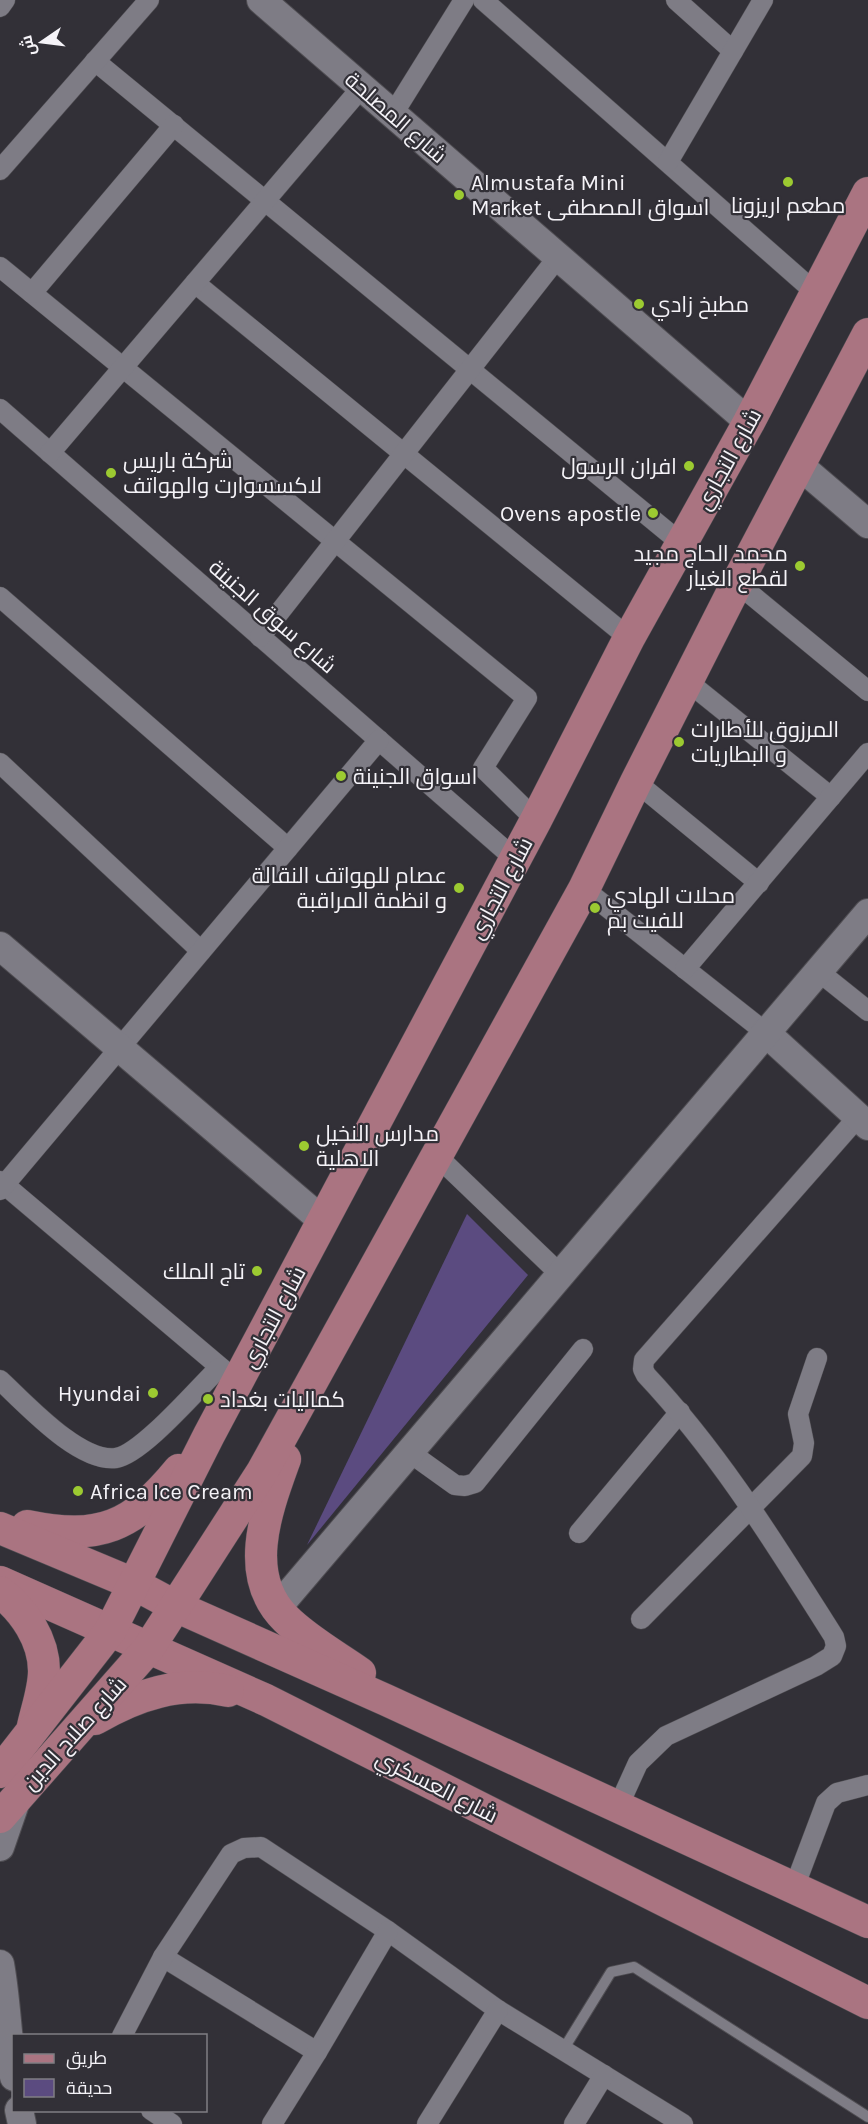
<svg xmlns="http://www.w3.org/2000/svg" width="868" height="2124" viewBox="0 0 868 2124" font-family="Karla,Cairo,sans-serif">
<style>
.green{fill:#5b4b80}
.lines{fill:none;stroke-linecap:round;stroke-linejoin:round}
.lane-casing{stroke:#4f4d52;stroke-width:12}
.street-casing{stroke:#4f4d52;stroke-width:21}
.secondary-casing{stroke:#4f4d52;stroke-width:30}
.primary-casing{stroke:#4f4d52;stroke-width:33}
.lane{stroke:#7e7c85;stroke-width:10}
.street{stroke:#7e7c85;stroke-width:20}
.secondary{stroke:#7e7c85;stroke-width:28}
.primary{stroke:#aa7481;stroke-width:32}
.poi-dot{fill:#9cca31;stroke:#323037;stroke-width:2}
.labels{text-anchor:middle;stroke-width:4.5;stroke-linejoin:round;paint-order:stroke}
.street-label{font-size:22px;fill:#f5f3f8;stroke:#323037}
.poi-label{font-size:22px;fill:#f5f3f8;stroke:#323037;text-anchor:start}
</style>
<rect width="100%" height="100%" fill="#323037"/>
<path class="green" d="M467 1214 528 1275 307 1545Z"/>
<g class="lines">
<g class="lane-casing">
<path id="lane" d="M563 2050 611 1972 634 1967 868 2117"/>
</g>
<g class="street-casing">
<g id="street">
<path d="M483 0 816 293"/>
<path d="M676 0 733 51"/>
<path d="M0 7 5 0"/>
<path d="M95 61 681 543"/>
<path d="M393 114 464 0"/>
<path d="M668 162 763 0"/>
<path d="M0 170 149 0"/>
<path d="M0 267 527 698 483 768 536 820"/>
<path d="M195 283 629 638"/>
<path d="M32 293 174 125"/>
<path d="M0 409 515 859"/>
<path d="M50 453 362 87"/>
<path d="M737 583 868 691"/>
<path d="M0 597 288 848"/>
<path d="M260 637 558 257"/>
<path d="M687 681 831 797"/>
<path d="M0 763 201 951"/>
<path d="M636 782 759 883"/>
<path d="M584 889 765 1032"/>
<path d="M685 969 868 753"/>
<path d="M818 971 868 1011"/>
<path d="M437 1156 560 1274"/>
<path d="M0 1181 239 1383"/>
<path d="M0 1190 379 740"/>
<path d="M0 1380C25 1403 79 1463 116 1458 142 1454 198 1388 219 1368"/>
<path d="M409 1452 455 1485 465 1486 475 1483 583 1349"/>
<path d="M579 1533 680 1412"/>
<path d="M641 1619 802 1456 804 1443 798 1414 817 1358"/>
<path d="M618 1807 638 1763 666 1736 816 1666 832 1656 836 1646 834 1637C775 1544 721 1455 646 1375L643 1369 644 1360 858 1117"/>
<path d="M794 1888 826 1803 837 1793 868 1785"/>
<path d="M163 1957 317 2052"/>
<path d="M122 2036 163 1957 231 1854 244 1848 261 1847 388 1931 498 2010 683 2124"/>
<path d="M151 2110 172 2124"/>
<path d="M272 2124 317 2052 388 1931"/>
<path d="M427 2124 498 2010"/>
<path d="M574 2124 604 2075"/>
</g>
</g>
<g class="secondary-casing">
<g id="secondary">
<path d="M261 0 749 422"/>
<path d="M800 466 868 524"/>
<path d="M0 946 323 1221"/>
<path d="M765 1032 868 1126"/>
<path d="M277 1608 868 913"/>
<path d="M0 1847 17 1798"/>
<path d="M0 1964C7 2002 7 2040 14 2077"/>
<path d="M19 2110 22 2124"/>
</g>
</g>
<g class="primary-casing">
<g id="primary">
<path d="M285 1459C267 1509 241 1575 286 1619 307 1640 336 1656 360 1673"/>
<path d="M27 1526C100 1541 132 1527 179 1470"/>
<path d="M0 1528 134 1584 175 1606 386 1700 868 1922"/>
<path d="M0 1582 266 1700 868 2003"/>
<path d="M0 1592C24 1610 44 1640 44 1671 44 1689 37 1708 33 1726"/>
<path d="M95 1719C136 1695 180 1680 228 1691"/>
<path d="M0 1772 110 1631 209 1435 536 820 629 638 749 422 868 193"/>
<path d="M0 1817 148 1649 262 1472 584 889 636 782 737 583 868 334"/>
</g>
</g>
<use href="#lane" class="lane"/>
<use href="#street" class="street"/>
<use href="#secondary" class="secondary"/>
<use href="#primary" class="primary"/>
</g>
<g class="poi-dot">
<circle cx="788" cy="182" r="6"/>
<circle cx="459" cy="195" r="6"/>
<circle cx="639" cy="304" r="6"/>
<circle cx="689" cy="466" r="6"/>
<circle cx="111" cy="473" r="6"/>
<circle cx="653" cy="513" r="6"/>
<circle cx="800" cy="566" r="6"/>
<circle cx="679" cy="742" r="6"/>
<circle cx="341" cy="776" r="6"/>
<circle cx="459" cy="888" r="6"/>
<circle cx="595" cy="908" r="6"/>
<circle cx="304" cy="1146" r="6"/>
<circle cx="257" cy="1271" r="6"/>
<circle cx="153" cy="1393" r="6"/>
<circle cx="208" cy="1399" r="6"/>
<circle cx="78" cy="1491" r="6"/>
</g>
<g class="labels">
<g class="street-label">
<text transform="translate(396 117) rotate(41)" y="8">شارع المصلحة</text>
<text transform="translate(728 459) rotate(-61)" y="8">شارع التجاري</text>
<text transform="translate(273 616) rotate(41)" y="8">شارع سوق الجنينة</text>
<text transform="translate(500 888) rotate(-62)" y="8">شارع التجاري</text>
<text transform="translate(273 1317) rotate(-62)" y="8">شارع التجاري</text>
<text transform="translate(74 1733) rotate(-48)" y="8">شارع صلاح الدين</text>
<text transform="translate(437 1786) rotate(27)" y="8">شارع العسكري</text>
</g>
<g class="poi-label">
<text x="471" y="190">Almustafa Mini<tspan x="471" dy="25">Market اسواق المصطفى</tspan></text>
<text x="788" y="213" text-anchor="middle">مطعم اريزونا</text>
<text x="651" y="312">مطبخ زادي</text>
<text x="123" y="468">شركة باريس<tspan x="123" dy="25">لاكسسوارت والهواتف</tspan></text>
<text x="677" y="474" text-anchor="end">افران الرسول</text>
<text x="641" y="521" text-anchor="end">Ovens apostle</text>
<text x="788" y="561" text-anchor="end">محمد الحاج مجيد<tspan x="788" dy="25">لقطع الغيار</tspan></text>
<text x="691" y="737">المرزوق للأطارات<tspan x="691" dy="25">و البطاريات</tspan></text>
<text x="353" y="784">اسواق الجنينة</text>
<text x="447" y="883" text-anchor="end">عصام للهواتف النقالة<tspan x="447" dy="25">و انظمة المراقبة</tspan></text>
<text x="607" y="903">محلات الهادي<tspan x="607" dy="25">للفيت بم</tspan></text>
<text x="316" y="1141">مدارس النخيل<tspan x="316" dy="25">الاهلية</tspan></text>
<text x="245" y="1279" text-anchor="end">تاج الملك</text>
<text x="141" y="1401" text-anchor="end">Hyundai</text>
<text x="220" y="1407">كماليات بغداد</text>
<text x="90" y="1499">Africa Ice Cream</text>
</g>
</g>
<rect x="12" y="2034" width="195" height="78" fill="#323037" stroke="#807e84" stroke-width="1.5"/>
<rect x="24" y="2054" width="30" height="9" fill="#aa7481" stroke="#807e84" stroke-width="1.5"/>
<text x="66" y="2064" font-size="18" fill="#f5f3f8">طريق</text>
<rect x="24" y="2079" width="30" height="18" fill="#5b4b80" stroke="#807e84" stroke-width="1.5"/>
<text x="66" y="2094" font-size="18" fill="#f5f3f8">حديقة</text>
<g transform="translate(42 42) rotate(256)" stroke="#323037" stroke-width="4.5" paint-order="stroke">
<path d="M0-4.5L10 22L0 15L-10 22Z" fill="#f5f3f8"/>
<text y="-9" font-size="16" font-weight="bold" text-anchor="middle" fill="#f5f3f8">ش</text>
</g>
</svg>
